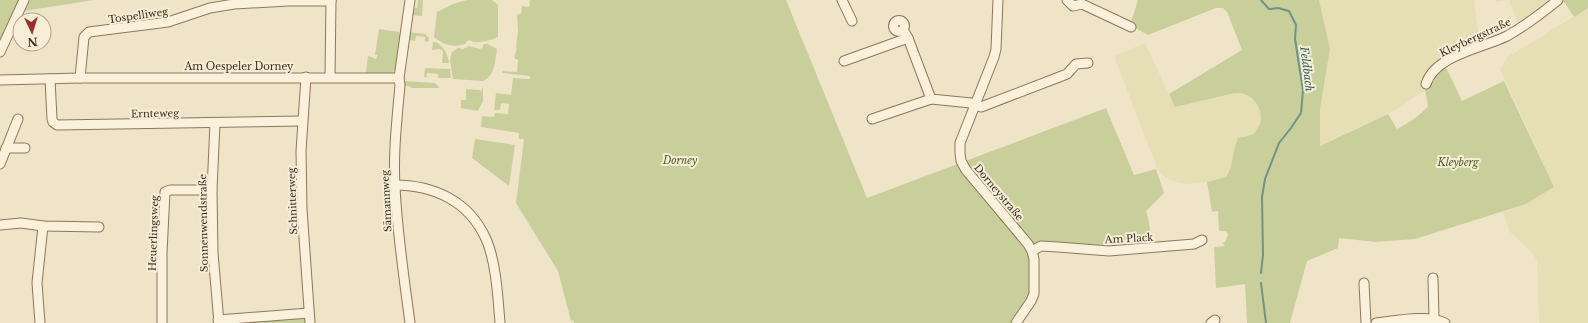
<svg xmlns="http://www.w3.org/2000/svg" width="1588" height="323" viewBox="0 0 1588 323" font-family="'Libre Baskerville',serif">
<style>
.farmland{fill:#e6deb5}
.green{fill:#c9cf9b}
.lines{fill:none;stroke-linecap:round;stroke-linejoin:round}
.stream{stroke:#6f938a;stroke-width:2}
.minor-casing{stroke:#8d765c;stroke-width:11}
.minor{stroke:#faf1dc;stroke-width:9}
.labels{text-anchor:middle;stroke-width:4;stroke-linejoin:round;paint-order:stroke}
.street-label{font-size:10px;fill:#3d2e20;stroke:#f7eed8}
.park-label{font-size:10px;font-style:italic;fill:#4d5a26;stroke:#f7eed8}
.water-label{font-size:11px;font-style:italic;fill:#2f5d5a;stroke:#f7eed8}
</style>
<rect width="100%" height="100%" fill="#f0e4c8"/>
<g class="farmland">
<path d="M1319 0H1474L1480 47 1460 54 1426 84 1425 90 1399 108 1319 146 1320 109 1330 49Z"/>
<path d="M1496 0H1551L1519 26 1509 0 1496 2Z"/>
<path d="M1588 8V323H1539L1537 260 1530 250 1510 232 1503 212 1526 204 1554 187 1500 69 1507 57Z"/>
<path d="M1145 43 1175 107 1235 93 1244 94 1253 99 1259 107 1262 117 1260 126 1253 134 1238 138 1235 144 1232 162 1226 177 1207 182 1188 184 1176 182 1166 178 1158 170 1114 56Z"/>
</g>
<g class="green">
<path d="M0 0H94L24 11 0 46Z"/>
<path d="M418 0H423L422 16 410 15 411 7 417 8Z"/>
<path d="M467 0H492L498 5V37C491 40 482 43 474 42 467 40 474 39 467 41L465 44C453 48 444 45 434 37L437 12 453 4Z"/>
<path d="M530 0H786L867 198 1106 108 1134 175 1156 169 1164 193 1146 211C1150 222 1150 234 1153 245L1125 248 1036 243 1032 245 1030 252V295L1012 323H574L573 320 571 321 558 271 516 203 524 139H519V133L481 127 482 116 494 117 495 113 508 114 509 104 501 103 500 110H494L496 93 511 95 513 78 530 79V76L502 73 503 71 517 72 518 60 514 58 517 48 516 47 518 31 517 15 521 13 522 6 529 7Z"/>
<path d="M1138 0H1319L1330 49 1320 109V146L1388 114 1397 129C1408 123 1420 116 1428 106L1425 90 1426 84 1444 63 1462 101 1504 81 1554 187 1526 204 1415 239 1375 242 1339 238 1338 248 1307 261 1290 323H1247L1245 284 1216 288 1214 247 1225 246 1222 243 1225 242 1228 235 1226 231H1219L1218 211 1212 212 1207 182 1226 177C1234 165 1232 150 1238 138 1243 137 1249 136 1253 134 1268 122 1260 99 1244 94 1242 93 1238 93 1235 93L1175 107 1169 94 1242 50 1227 12 1223 8H1216L1148 35 1130 25Z"/>
<path d="M1563 0H1588V8L1574 17Z"/>
<path d="M379 29 399 32 400 36 398 65 392 73H366L368 56 372 57 375 59 377 58V55H375Z"/>
<path d="M408 32 425 34 429 38V41L425 42V37L416 36 415 41 409 40Z"/>
<path d="M433 42H436C444 47 448 54 449 63H442L443 51 440 49 432 50Z"/>
<path d="M483 44H488L497 49C495 61 495 76 483 81L453 79 450 60 452 52 458 48 463 49 469 46 480 49 483 47Z"/>
<path d="M425 68 450 69 451 78H438V74L427 73V77H424Z"/>
<path d="M403 81 435 83 440 88H412L409 86H403Z"/>
<path d="M483 87V101L478 111 461 108V100H466V89L480 90 481 92Z"/>
<path d="M475 139 515 145 509 186 472 158Z"/>
<path d="M306 317 307 323H222Z"/>
</g>
<g class="lines">
<g class="stream">
<path d="M1261 273 1263 255 1262 197 1265 179 1279 143 1291 128 1301 113 1303 90 1295 39 1296 25 1289 11 1278 8 1269 9 1261 0"/>
<path d="M1261 283 1266 323"/>
</g>
<g class="minor-casing">
<g id="minor">
<path d="M842 0 852 21"/>
<path d="M998 0 996 49 994 57 960 143V153L961 161 966 170 1028 244 1032 251 1034 259V294L1031 301 1016 323"/>
<path d="M1067 0 1073 6 1082 4 1131 27"/>
<circle cx="899" cy="26" r="5.5"/>
<path d="M903 30 908 38 931 99 971 103 981 107 1067 74 1076 64 1088 63"/>
<path d="M0 52 24 0"/>
<path d="M844 61 908 38"/>
<path d="M306 77 301 151 302 209 310 323"/>
<path d="M330 77 331 0"/>
<path d="M80 78 84 37 89 32 168 22 210 8 234 4 288 1H331"/>
<path d="M50 79 52 119 53 122 57 125 302 121"/>
<path d="M0 80 80 78H399"/>
<path d="M1426 84C1435 55 1483 48 1507 36 1525 26 1542 13 1558 0"/>
<path d="M872 119 931 99"/>
<path d="M215 123 212 190 213 253 219 323"/>
<path d="M6 148H25"/>
<path d="M0 164 18 119"/>
<path d="M394 185C434 185 469 201 486 239 496 261 498 298 500 323"/>
<path d="M0 225 21 223 43 226 99 227"/>
<path d="M1032 251 1041 246 1058 247 1109 251 1194 244 1202 240"/>
<path d="M1433 278 1434 319"/>
<path d="M1364 283 1366 323"/>
<path d="M218 320 309 313"/>
<path d="M40 323 37 283 43 226"/>
<path d="M162 323V253L165 192 170 190H212"/>
<path d="M410 323C404 277 397 232 395 186 393 153 397 119 400 85L399 78 410 0"/>
<path d="M1211 323 1215 320"/>
<path d="M1376 323C1395 321 1428 314 1445 323"/>
</g>
</g>
<use href="#minor" class="minor"/>
</g>
<g class="labels">
<g class="street-label">
<text transform="translate(138 15) rotate(-8)" y="4">Tospelliweg</text>
<text transform="translate(1475 37) rotate(-25)" y="4">Kleybergstraße</text>
<text x="239" y="70">Am Oespeler Dorney</text>
<text transform="translate(155 113) rotate(-1)" y="4">Ernteweg</text>
<text transform="translate(999 192) rotate(50)" y="4">Dorneystraße</text>
<text transform="translate(292 201) rotate(-92)" y="4">Schnitterweg</text>
<text transform="translate(386 201) rotate(-93)" y="4">Sämannweg</text>
<text transform="translate(203 223) rotate(-91)" y="4">Sonnenwendstraße</text>
<text transform="translate(153 233) rotate(-88)" y="4">Heuerlingsweg</text>
<text transform="translate(1129 238) rotate(-3)" y="4">Am Plack</text>
</g>
<g class="park-label">
<text x="680" y="164">Dorney</text>
<text x="1458" y="166">Kleyberg</text>
</g>
<g class="water-label">
<text transform="translate(1307 69) rotate(83)" y="4">Feldbach</text>
</g>
</g>
<g transform="translate(32 32) rotate(176)"><circle r="19" fill="#f7eed8" stroke="#ada18e"/>
<path d="M0-3L7 15L0 10L-7 15Z" fill="#9e2a2b"/>
<text y="-6" font-size="11" font-weight="bold" text-anchor="middle" fill="#3d2e20">N</text>
</g>
</svg>
